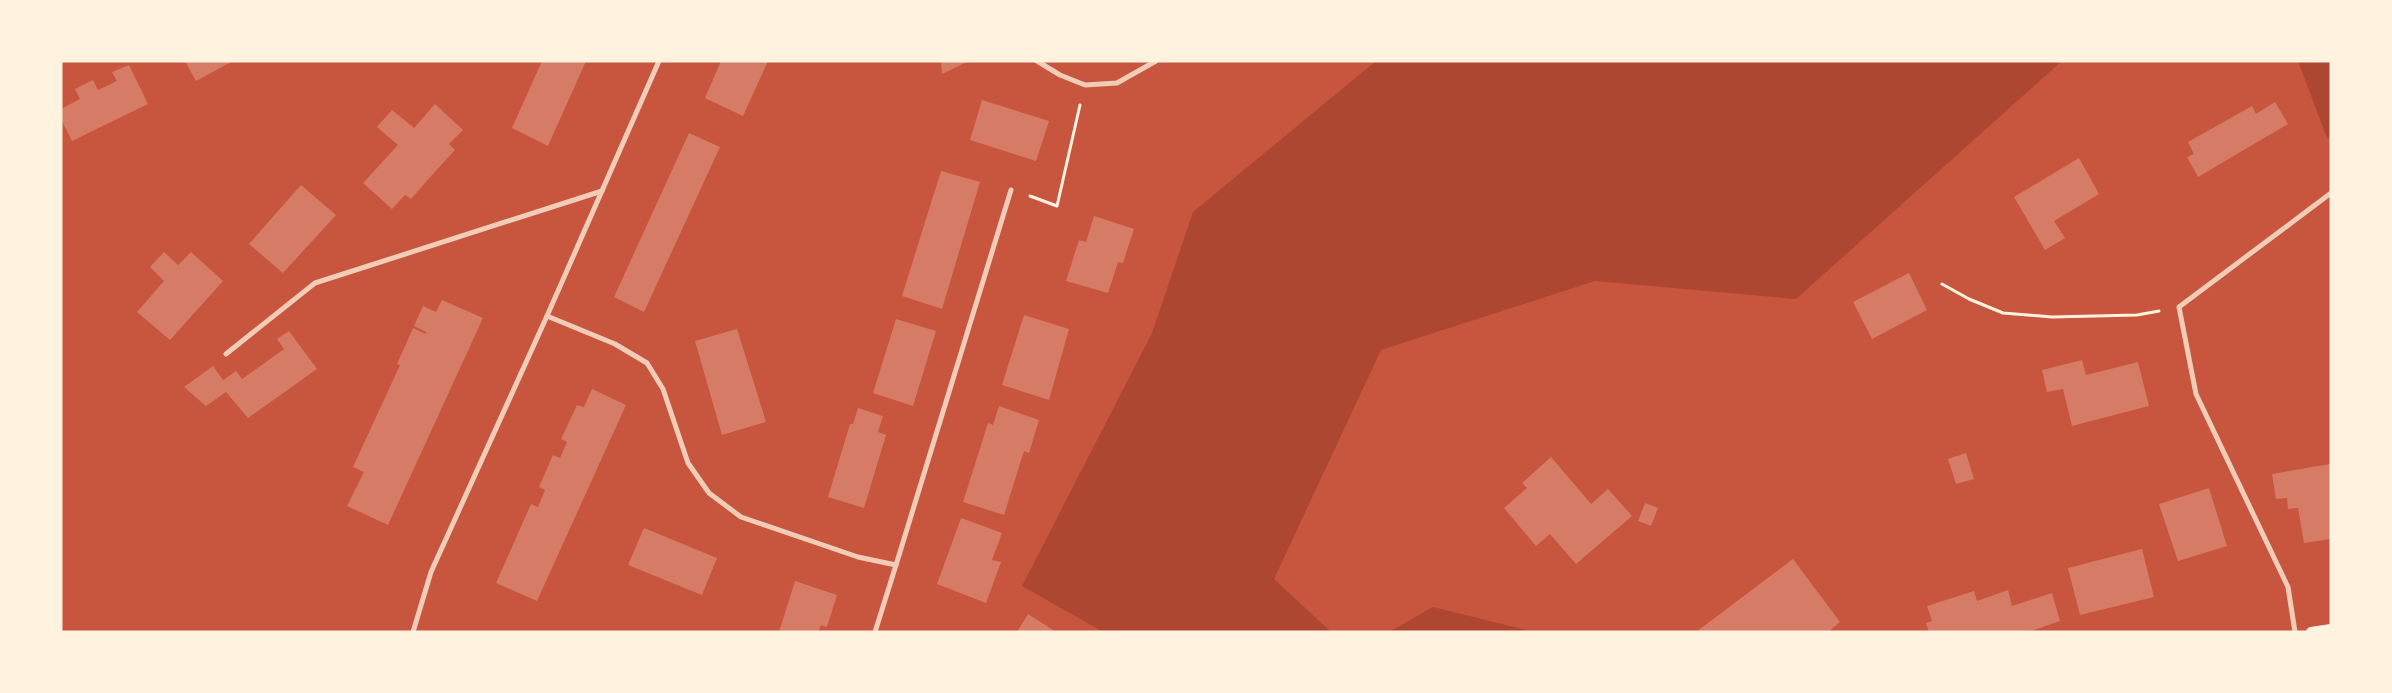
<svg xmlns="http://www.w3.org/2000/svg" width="2392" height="693" viewBox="0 0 2392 693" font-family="Barlow,sans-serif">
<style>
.green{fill:#ae4732}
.building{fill:#d67c66}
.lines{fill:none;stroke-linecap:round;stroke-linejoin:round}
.path{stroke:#fff3e0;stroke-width:3}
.minor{stroke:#f1ccb7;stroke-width:5}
.secondary{stroke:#fff3e0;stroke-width:10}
</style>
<rect width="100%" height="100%" fill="#c8553d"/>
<g class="green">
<path d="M1376 61H2062L1796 299 1595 281 1381 350 1274 579 1331 632H1103L1022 586 1152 333 1193 212Z"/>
<path d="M2298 61H2331V136L2327 138Z"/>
<path d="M1433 607 1534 632H1389Z"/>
</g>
<g class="building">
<path d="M185 61H233L196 81Z"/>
<path d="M542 61H586L548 146 512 128Z"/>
<path d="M721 61H768L743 116 705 98Z"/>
<path d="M941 61H969L942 74Z"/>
<path d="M129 65 148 104 72 141 61 119V109L80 99 75 89 93 80 98 90 117 81 112 72Z"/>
<path d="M982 100 1049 121 1036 161 970 140Z"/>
<path d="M2275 102 2288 124 2198 177 2187 157 2194 154 2188 142 2252 106 2256 114Z"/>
<path d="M435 104 463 130 449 144 455 150 432 175 411 199 405 195 392 209 363 183 398 145 377 127 392 110 414 128Z"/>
<path d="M689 133 720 147 644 312 614 297Z"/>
<path d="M2079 158 2099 194 2054 221 2065 238 2045 250 2014 197Z"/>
<path d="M941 171 980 182 942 309 902 296Z"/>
<path d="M301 185 336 215 283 273 249 244Z"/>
<path d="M1094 216 1134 229 1123 263 1118 262 1108 293 1066 281 1079 240 1086 242Z"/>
<path d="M164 252 178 265 191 252 223 281 170 340 137 312 164 281 150 267Z"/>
<path d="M1909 273 1927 310 1872 339 1853 302Z"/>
<path d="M442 300 483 318 388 525 347 506 364 472 353 467 400 365 397 364 413 328 426 334V332L414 326 423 306 436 312Z"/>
<path d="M1024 315 1069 329 1049 400 1002 385Z"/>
<path d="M896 319 936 331 913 406 873 393Z"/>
<path d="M737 329 766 422 722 435 695 341Z"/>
<path d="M289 331 317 369 248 418 226 392 206 406 184 387 213 366 223 380 236 371 242 379 284 349 277 339Z"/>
<path d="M2082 360 2086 375 2138 362 2149 406 2072 426 2063 389 2047 392 2042 370Z"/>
<path d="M592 389 626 405 537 601 496 583 531 504 538 507 545 490 539 487 553 455 560 458 567 442 561 439 577 405 584 407Z"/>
<path d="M999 406 1039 420 1029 453 1024 451 1004 515 963 502 988 423 993 425Z"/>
<path d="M858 408 883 416 878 432 886 435 864 508 828 497 850 424H853Z"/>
<path d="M1966 453 1974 479 1956 484 1948 459Z"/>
<path d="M1551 457 1591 504 1608 489 1632 516 1576 564 1550 534 1536 546 1504 508 1527 488 1522 483Z"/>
<path d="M2330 464 2331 539 2304 543 2298 508 2288 509 2287 498 2276 499 2272 474Z"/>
<path d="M2209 488 2227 546 2178 561 2159 504Z"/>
<path d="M1645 503 1658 508 1651 526 1638 521Z"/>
<path d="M961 518 1002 533 992 560 1001 562 986 603 937 584Z"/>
<path d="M644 528 717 558 702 595 628 565Z"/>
<path d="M2142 549 2154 597 2080 615 2068 568Z"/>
<path d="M1793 559 1840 622 1828 632H1696Z"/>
<path d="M795 581 837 595 827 627 821 625 818 632H779Z"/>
<path d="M2008 590 2012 606 2052 593 2060 621 2028 632H1929L1926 623 1932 621 1927 606 1974 591 1977 601Z"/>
<path d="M1028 614 1056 632H1017Z"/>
</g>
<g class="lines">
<g class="path">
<path d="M1030 196 1057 206 1080 105"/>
<path d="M1942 284 1969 299 2003 313 2052 317 2137 315 2159 311"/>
</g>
<g class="minor">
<path d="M1037 61 1060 75 1085 85 1117 83 1156 61"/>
<path d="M547 316 615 344 647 363 663 389 688 463 709 493 741 517 858 557 896 565 1011 190"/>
<path d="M226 354 315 283 602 191"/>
<path d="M413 632 431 572 547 316 659 61"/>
<path d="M875 632 896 565"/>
<path d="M2295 632 2288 587 2196 394 2179 307 2331 193"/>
</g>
<path class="secondary" d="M2311 632 2331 629"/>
</g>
<rect width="2392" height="693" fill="none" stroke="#fff3e0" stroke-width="125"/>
</svg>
